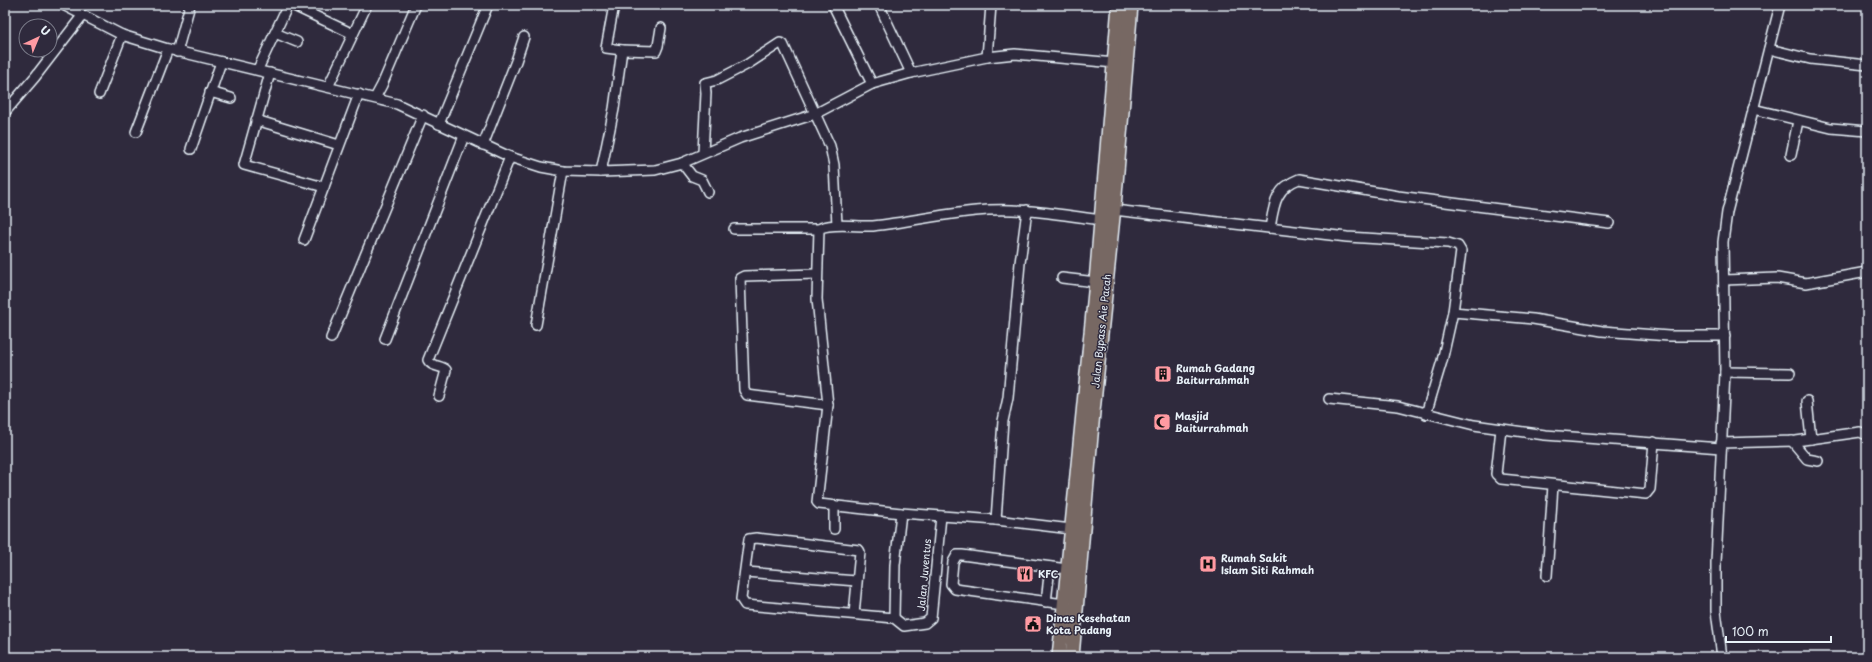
<svg xmlns="http://www.w3.org/2000/svg" width="1872" height="662" viewBox="0 0 1872 662" font-family="'Playpen Sans',sans-serif">
<style>
.lines{fill:none;stroke-linecap:round;stroke-linejoin:round}
.minor-casing{stroke:#e8f1f8;stroke-width:12}
.highway-casing{stroke:#e8f1f8;stroke-width:16}
.minor{stroke:#2f2a3d;stroke-width:9}
.highway{stroke:#776864;stroke-width:13}
.labels{text-anchor:middle;stroke-width:3;stroke-linejoin:round;paint-order:stroke}
.street-label{font-size:10px;fill:#e8f1f8;stroke:#2f2a3d}
.poi-label{font-size:10px;font-weight:bold;fill:#e8f1f8;stroke:#2f2a3d;text-anchor:start}
</style>
<rect width="100%" height="100%" fill="#2f2a3d"/>
<filter id="ink" filterUnits="userSpaceOnUse"><feTurbulence type="fractalNoise" baseFrequency=".025" numOctaves="2"/><feDisplacementMap in="SourceGraphic" scale="8" xChannelSelector="R" yChannelSelector="G"/><feConvolveMatrix kernelMatrix="1 2 1 2 8 2 1 2 1" color-interpolation-filters="sRGB"/></filter>
<g filter="url(#ink)">
<g class="lines">
<g class="minor-casing">
<g id="minor">
<path d="M63 5 122 35 168 49 397 104 510 157 541 167 563 171 601 172 655 170 682 163 740 138 815 114 872 84 911 73 987 57 1015 54 1115 63"/>
<path d="M292 5 353 34"/>
<path d="M833 5 872 84"/>
<path d="M879 5 911 73"/>
<path d="M275 33 297 42"/>
<path d="M1769 49 1810 59 1867 65"/>
<path d="M622 50 656 51 658 46 661 28"/>
<path d="M177 52 190 5"/>
<path d="M987 57 991 5"/>
<path d="M258 69 288 5"/>
<path d="M270 73 244 165 324 187"/>
<path d="M328 87 367 5"/>
<path d="M210 92 231 98"/>
<path d="M99 94 122 35"/>
<path d="M375 98 382 85 416 5"/>
<path d="M1753 109 1831 128 1867 131"/>
<path d="M5 112 35 77 82 16"/>
<path d="M256 120 339 145"/>
<path d="M439 124 488 5"/>
<path d="M136 132 168 49"/>
<path d="M483 145 516 61 524 37"/>
<path d="M191 149 221 62"/>
<path d="M703 153 706 93 705 83 717 80 748 64 780 43 783 44 830 146 834 165 837 225"/>
<path d="M1791 155 1798 121"/>
<path d="M682 163 692 176 702 180 708 192"/>
<path d="M601 172 614 109 622 50 606 48 614 5"/>
<path d="M1027 210 1020 263 1008 398 1003 421 996 520 901 513 819 504 817 502 828 405 817 299 819 229C830 222 859 227 873 226 911 222 950 212 988 210 1026 208 1063 215 1101 220"/>
<path d="M1114 210 1347 237 1448 243 1458 246 1461 251 1453 312 1533 319 1602 331 1669 336H1725"/>
<path d="M1270 228C1274 205 1275 188 1299 179L1398 196 1609 223"/>
<path d="M734 229H819"/>
<path d="M304 240 359 94"/>
<path d="M817 274 744 276 740 278 744 390 747 395 828 405"/>
<path d="M1062 278 1096 282"/>
<path d="M1724 280 1777 278 1806 283 1867 272"/>
<path d="M536 325 563 171"/>
<path d="M331 338 423 115"/>
<path d="M385 339 464 136"/>
<path d="M1725 372 1790 373"/>
<path d="M439 396 446 370C441 365 431 367 428 360L510 157"/>
<path d="M1329 399 1398 406 1474 425 1545 435 1721 448"/>
<path d="M1807 401 1811 439"/>
<path d="M1426 414 1442 361 1453 312"/>
<path d="M1501 429 1496 474 1501 479 1646 494 1650 489 1654 442"/>
<path d="M1792 441 1807 459 1818 461"/>
<path d="M1721 443 1796 441 1860 432 1867 435"/>
<path d="M834 507V529"/>
<path d="M996 520 1071 529"/>
<path d="M746 572 856 581"/>
<path d="M1547 576 1553 485"/>
<path d="M1046 602 1050 567"/>
<path d="M1064 604 955 589 951 584 953 562 957 555H962L1067 569"/>
<path d="M854 614 860 552 859 550 756 538 749 539 741 599 745 605 894 618 895 565 901 513"/>
<path d="M894 618 904 626 925 623 931 618 941 516"/>
<path d="M1722 657 1716 611V563L1725 372 1723 242 1727 212 1780 5"/>
</g>
</g>
<g class="highway-casing">
<g id="highway">
<path d="M1059 657 1096 282 1119 5"/>
<path d="M1072 657 1093 412 1114 207 1131 5"/>
</g>
</g>
<use href="#minor" class="minor"/>
<use href="#highway" class="highway"/>
</g>
</g>
<defs>
<g id="building-square" transform="scale(0.9)"><rect x="-9" y="-9" width="18" height="18" rx="4" fill="#ff9aa2" stroke="#2f2a3d"/><path d="M-4-6H4V6H1V3H-1V6H-4ZM-2.5-4.3h1.7v1.8h-1.7ZM.8-4.3h1.7v1.8H.8ZM-2.5-1h1.7V.8h-1.7ZM.8-1h1.7V.8H.8Z" fill="#111"/></g>
<g id="mosque-square" transform="scale(0.9)"><rect x="-9" y="-9" width="18" height="18" rx="4" fill="#ff9aa2" stroke="#2f2a3d"/><path d="M3.5-4.9A6 6 0 1 0 3.5 4.9A5 5 0 1 1 3.5-4.9Z" fill="#111"/></g>
<g id="hospital-square" transform="scale(0.9)"><rect x="-9" y="-9" width="18" height="18" rx="4" fill="#ff9aa2" stroke="#2f2a3d"/><path d="M-5-5h3v3.5h4V-5h3V5h-3V1.5h-4V5h-3Z" fill="#111"/></g>
<g id="restaurant-square" transform="scale(0.9)"><rect x="-9" y="-9" width="18" height="18" rx="4" fill="#ff9aa2" stroke="#2f2a3d"/><path d="M-5-6h1v4h1v-4h1v4h1v-4h1v5L-1.5 .5V6h-2V.5L-5-1ZM5-6V6H3V1.5H1.5Q1.5-4 5-6Z" fill="#111"/></g>
<g id="civic-square" transform="scale(0.9)"><rect x="-9" y="-9" width="18" height="18" rx="4" fill="#ff9aa2" stroke="#2f2a3d"/><path d="M-.6-6.5H3V-4.5H.6V-3L4-1V1h2V6H-6V1h2V-1L-.6-3ZM-1.2 2.5V6h2.4V2.5Z" fill="#111"/></g>
</defs>
<g fill-rule="evenodd">
<use href="#building-square" x="1163" y="374"/>
<use href="#mosque-square" x="1162" y="422"/>
<use href="#hospital-square" x="1208" y="564"/>
<use href="#restaurant-square" x="1025" y="574"/>
<use href="#civic-square" x="1033" y="624"/>
</g>
<g class="labels">
<g class="street-label">
<text transform="translate(1101 331) rotate(-84)" y="4">Jalan Bypass Aie Pacah</text>
<text transform="translate(924 575) rotate(-85)" y="4">Jalan Juventus</text>
</g>
<g class="poi-label">
<text x="1176" y="372">Rumah Gadang<tspan x="1176" dy="12">Baiturrahmah</tspan></text>
<text x="1175" y="420">Masjid<tspan x="1175" dy="12">Baiturrahmah</tspan></text>
<text x="1221" y="562">Rumah Sakit<tspan x="1221" dy="12">Islam Siti Rahmah</tspan></text>
<text x="1038" y="578">KFC</text>
<text x="1046" y="622">Dinas Kesehatan<tspan x="1046" dy="12">Kota Padang</tspan></text>
</g>
</g>
<rect width="1872" height="662" fill="none" stroke="#2f2a3d" stroke-width="20"/>
<rect x="10" y="10" width="1852" height="642" fill="none" stroke="#e8f1f8" stroke-width="1.5" filter="url(#ink)"/>
<g transform="translate(38 38) rotate(44)"><circle r="19" fill="#2f2a3d" stroke="#797a88"/>
<path d="M0-3L7 15L0 10L-7 15Z" fill="#ff9aa2"/>
<text y="-6" font-size="11" font-weight="bold" text-anchor="middle" fill="#e8f1f8">U</text>
</g>
<path d="M1726 636v6h105v-6" fill="none" stroke="#e8f1f8" stroke-width="2"/>
<text x="1732" y="636" font-size="12" fill="#e8f1f8" stroke="#2f2a3d" stroke-width="3" paint-order="stroke">100 m</text>
</svg>
